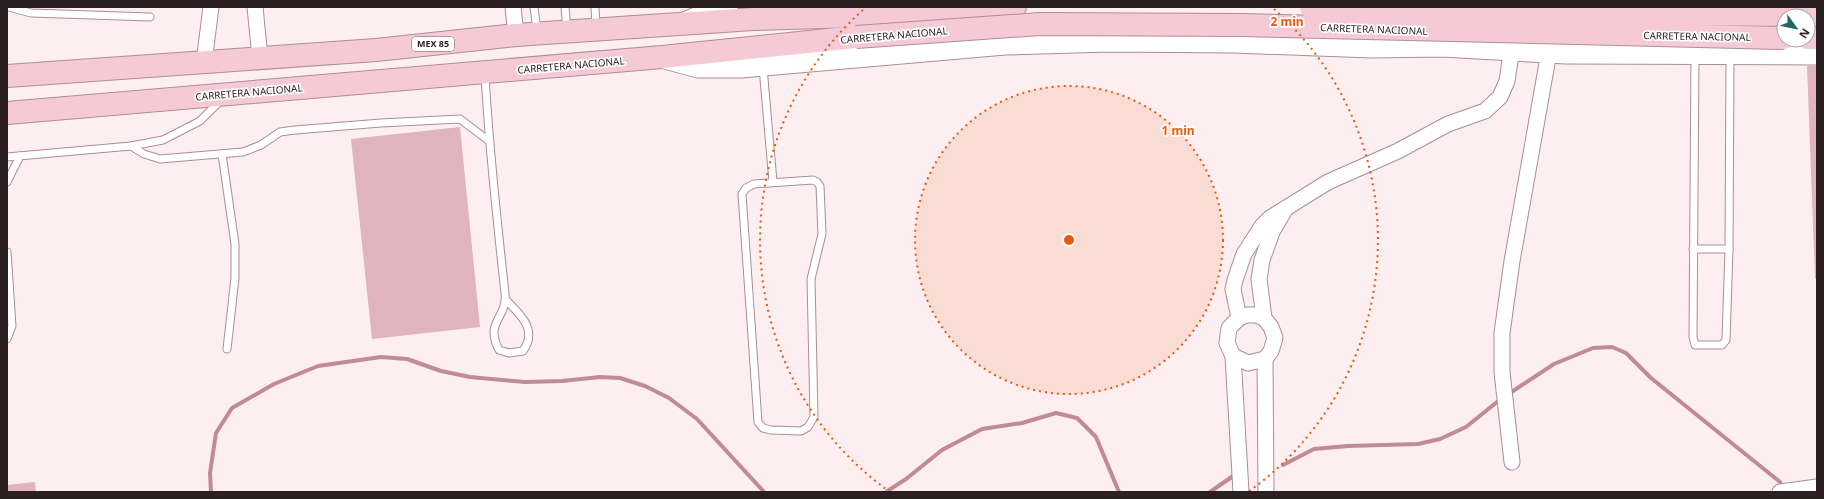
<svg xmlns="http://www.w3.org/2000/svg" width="1824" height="499" viewBox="0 0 1824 499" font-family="'Noto Sans',sans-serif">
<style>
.green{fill:#e0b4be}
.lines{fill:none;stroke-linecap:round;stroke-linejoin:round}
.stream{stroke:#c08a97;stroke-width:4}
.lane-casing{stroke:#ac8d94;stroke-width:9}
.street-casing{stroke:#ac8d94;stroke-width:17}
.secondary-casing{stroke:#ac8d94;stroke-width:23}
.highway-casing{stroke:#af8e96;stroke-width:24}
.lane{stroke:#fff;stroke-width:7}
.street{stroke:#fff;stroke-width:15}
.secondary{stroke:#fff;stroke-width:21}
.highway{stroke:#f5cad4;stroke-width:22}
.highway-bridge-casing{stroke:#af8e96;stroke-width:24;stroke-linecap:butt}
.highway-bridge{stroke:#f5cad4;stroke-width:22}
.ring{fill:none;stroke:#e8590c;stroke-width:2;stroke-dasharray:2 4}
.labels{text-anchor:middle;stroke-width:3.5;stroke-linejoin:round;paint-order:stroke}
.shield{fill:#fff;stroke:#6b6365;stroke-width:1}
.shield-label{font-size:9px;font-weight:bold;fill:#2c2023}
.street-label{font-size:10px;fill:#2c2023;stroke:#fff}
.centre{fill:#e8590c;stroke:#fff;stroke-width:2}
.ring-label{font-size:12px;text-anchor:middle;font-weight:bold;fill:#e8590c;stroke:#fff;stroke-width:3.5;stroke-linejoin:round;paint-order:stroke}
</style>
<rect width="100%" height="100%" fill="#fceef1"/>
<g class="green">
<path d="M1807 66H1817V279H1815Z"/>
<path d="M460 127 480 327 372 339 351 139Z"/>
<path d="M35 482 36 492H7V485Z"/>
</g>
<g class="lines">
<g class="stream">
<path d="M1507 395 1554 364 1593 348 1612 347 1626 353 1651 378 1780 482"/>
<path d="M1283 465 1314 449 1348 446 1418 444 1440 439 1466 427 1502 398"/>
<path d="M211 492 210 473 216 433 232 408 274 384 318 366 381 357 407 359 441 371 470 377 525 382 562 381 600 377 620 378 645 386 669 398 697 419 764 492"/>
<path d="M886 492 906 479 942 450 982 429 1022 423 1056 413 1077 418 1096 437 1119 492"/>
<path d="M1210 492 1236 474"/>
</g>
<g class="lane-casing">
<g id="lane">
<path d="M9 7 31 13 150 17"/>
<path d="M534 7 537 31"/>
<path d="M565 7 567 29"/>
<path d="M595 7 596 27"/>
<path d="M1695 55 1693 337 1695 345H1722L1726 340 1729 249 1730 56"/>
<path d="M763 67 773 182"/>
<path d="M485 75C489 148 497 221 505 293 508 318 484 321 499 350L509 353 523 351C538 330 521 315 506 300"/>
<path d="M131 146 144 154 160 159 243 152 261 145 280 132 295 130 381 123 460 119 489 141"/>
<path d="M222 154 235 244V278L227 349"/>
<path d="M7 157 131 146 163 140 200 121 222 99"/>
<path d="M813 180 817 182 820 186 822 234 811 279 814 417 808 427 801 431 771 430 763 428 758 422 742 194 746 188 754 184Z"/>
<path d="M7 182 20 156"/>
<path d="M1693 249H1729"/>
<path d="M7 252 12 326 7 339"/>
</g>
</g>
<g class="street-casing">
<g id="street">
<path d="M255 7 260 58"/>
<path d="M513 7 516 35"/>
<path d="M204 62 211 7"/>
<path d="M1239 318 1233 289 1235 280 1244 254 1262 226 1270 218 1328 182 1398 151 1448 124 1485 111 1500 97 1507 81 1510 61 1509 40"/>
<path d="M1264 318 1256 315H1247L1239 318 1229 328 1227 343 1233 356 1248 363 1265 359 1271 351 1275 338 1271 327 1264 318 1259 279 1262 260 1272 232 1286 208"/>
<path d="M1233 356 1241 492"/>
<path d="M1265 359 1266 492"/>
<path d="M1512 462 1502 372V333L1512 261 1549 52"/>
<path d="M1780 492 1817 487"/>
</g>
</g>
<g class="secondary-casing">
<g id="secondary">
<path d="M687 22 709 12 727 7"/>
<path d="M665 58 698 67H741L1005 44 1109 41 1234 42 1372 47 1442 46 1566 53 1817 54"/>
</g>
</g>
<g class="highway-casing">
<g id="highway">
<path d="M1808 38H1817"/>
<path d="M7 76 376 50 516 35 753 19 859 16 1015 7"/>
<path d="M7 113 662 57 856 37"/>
</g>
</g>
<use href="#lane" class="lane"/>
<use href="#street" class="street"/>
<use href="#secondary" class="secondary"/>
<use href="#highway" class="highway"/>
<g class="highway-bridge-casing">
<g id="highway-bridge">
<path d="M1311 7 1607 14 1817 15"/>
<path d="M856 37 1040 24 1242 25 1784 38"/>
</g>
</g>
<use href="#highway-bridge" class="highway-bridge"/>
</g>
<circle cx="1069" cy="240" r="154" fill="#e8590c" fill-opacity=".12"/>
<g class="ring">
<circle cx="1069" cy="240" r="154"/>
<path d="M890 492A309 309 0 0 1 864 9M1274 9A309 309 0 0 1 1248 492"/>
</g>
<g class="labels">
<rect class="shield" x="412" y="37" width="42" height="14" rx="3"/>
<g class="shield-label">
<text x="433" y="47">MEX 85</text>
</g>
<g class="street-label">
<text transform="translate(1374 29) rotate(2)" y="4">CARRETERA NACIONAL</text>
<text transform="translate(894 35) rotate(-5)" y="4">CARRETERA NACIONAL</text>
<text transform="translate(1697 36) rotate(1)" y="4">CARRETERA NACIONAL</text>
<text transform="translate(571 65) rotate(-5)" y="4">CARRETERA NACIONAL</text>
<text transform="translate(249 92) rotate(-5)" y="4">CARRETERA NACIONAL</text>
</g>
</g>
<circle cx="1069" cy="240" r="6" class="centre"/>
<g class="ring-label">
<text x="1287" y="26">2 min</text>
<text x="1178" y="135">1 min</text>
</g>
<rect width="1824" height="499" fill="none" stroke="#2c2023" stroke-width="16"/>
<g transform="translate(1796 28) rotate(123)"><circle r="19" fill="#ffffff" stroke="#aba6a7"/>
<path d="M0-3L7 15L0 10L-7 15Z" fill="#1d6862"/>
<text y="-6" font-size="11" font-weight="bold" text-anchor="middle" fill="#2c2023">N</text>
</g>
</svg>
